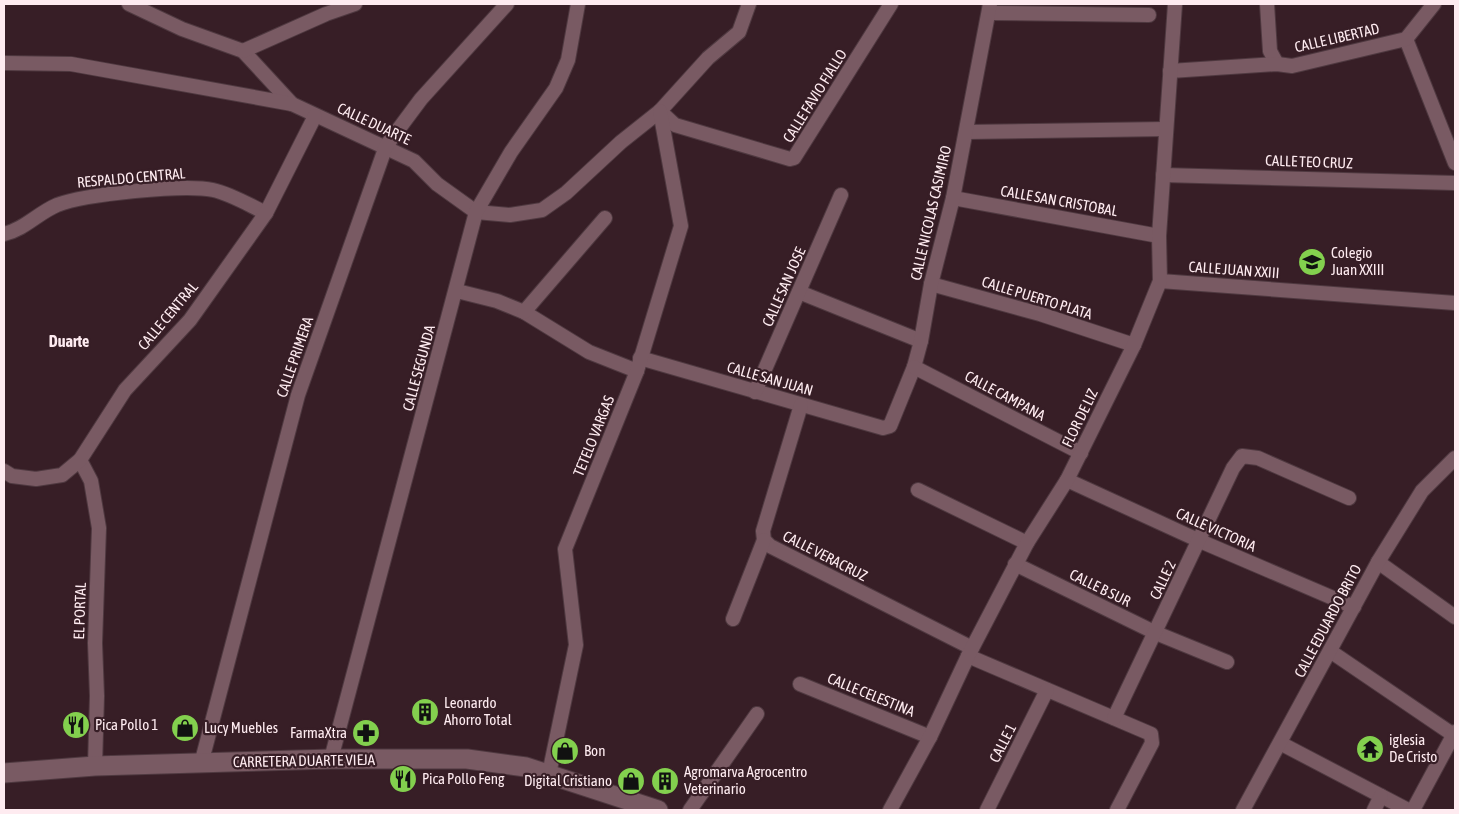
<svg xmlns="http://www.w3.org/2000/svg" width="1459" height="814" viewBox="0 0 1459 814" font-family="'Asap Condensed',sans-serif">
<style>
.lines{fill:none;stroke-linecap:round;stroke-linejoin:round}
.street-casing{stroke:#4f3940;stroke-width:16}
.secondary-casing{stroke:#4f3940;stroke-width:21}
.street{stroke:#795a63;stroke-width:14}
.secondary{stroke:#795a63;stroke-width:19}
.labels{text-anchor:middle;stroke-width:4.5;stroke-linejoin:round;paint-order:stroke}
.street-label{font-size:15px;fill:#feebf0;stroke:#371e26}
.poi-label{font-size:15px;fill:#feebf0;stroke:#371e26;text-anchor:start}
.neighbourhood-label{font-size:16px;font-weight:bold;fill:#feebf0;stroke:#371e26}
</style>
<rect width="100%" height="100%" fill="#371e26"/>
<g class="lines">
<g class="street-casing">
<g id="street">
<path d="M129 4 182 29 243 51 292 104"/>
<path d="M1267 4 1270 51 1277 64"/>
<path d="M989 13 1149 15"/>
<path d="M1406 39 1455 163"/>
<path d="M1406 39 1434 4"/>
<path d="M243 51 326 14 355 4"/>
<path d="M4 63 71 64 292 104 414 161 437 184 476 212 510 215 542 210 566 193 621 142 660 111 708 58 739 32 749 4"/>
<path d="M1170 71 1277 64 1292 66 1406 39"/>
<path d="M660 111 675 125 790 159 794 158 891 4"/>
<path d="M966 132 1166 129"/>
<path d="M1163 175 1455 183"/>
<path d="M953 198 1159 236"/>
<path d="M4 234C25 229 38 213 57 205 85 194 184 184 213 190 231 194 249 205 266 213"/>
<path d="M1160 281 1455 303"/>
<path d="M931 284 1040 314 1134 345"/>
<path d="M457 291 497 301 524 312 589 352 637 371"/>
<path d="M799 292 921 341"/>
<path d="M524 312 605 218"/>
<path d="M640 358 883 428 890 426 914 367 921 341 931 284 953 198 990 4"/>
<path d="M914 367 1081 453"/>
<path d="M755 392 841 195"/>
<path d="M801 405 763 531 764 540 770 546 972 648"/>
<path d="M80 460 91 481 99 528 95 643 97 696 95 766"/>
<path d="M4 471 12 476 36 479 62 475 80 460 125 390 190 320 266 213 315 116"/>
<path d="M1067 480 1200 541 1354 607"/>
<path d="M918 490 1027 543"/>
<path d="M1378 562 1455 617"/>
<path d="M1015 564 1156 633 1227 662"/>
<path d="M733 619 764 540"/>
<path d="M1330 651 1455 736"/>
<path d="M968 656 1151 734 1152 743 1117 810"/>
<path d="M800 684 930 737"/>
<path d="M1114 718 1233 468 1242 456 1258 458 1349 498"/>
<path d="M1280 743 1408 810"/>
<path d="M331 759 476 212 511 152 556 88 568 60 578 4"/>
<path d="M201 764 298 395 386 146 421 99 507 4"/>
<path d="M549 774 576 645 565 549 637 371 681 226 660 111"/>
<path d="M690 810 757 714"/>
<path d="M890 810 930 737 968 656 1027 543 1067 480 1134 345 1160 281 1159 236 1175 4"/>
<path d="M987 810 1047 690"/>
<path d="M1243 810 1378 562 1422 491 1455 458"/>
<path d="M1374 810 1381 796"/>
<path d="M1413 810 1455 732"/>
</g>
</g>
<g class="secondary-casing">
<path id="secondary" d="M4 773 95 766 331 759H467L526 767 658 810"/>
</g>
<use href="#street" class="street"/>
<use href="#secondary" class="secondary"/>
</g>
<defs>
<g id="school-disc" transform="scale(1.4375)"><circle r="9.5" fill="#83d04e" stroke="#371e26"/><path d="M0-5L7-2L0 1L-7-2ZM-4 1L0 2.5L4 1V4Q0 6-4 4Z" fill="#111"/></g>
<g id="building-disc" transform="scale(1.4375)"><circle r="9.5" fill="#83d04e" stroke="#371e26"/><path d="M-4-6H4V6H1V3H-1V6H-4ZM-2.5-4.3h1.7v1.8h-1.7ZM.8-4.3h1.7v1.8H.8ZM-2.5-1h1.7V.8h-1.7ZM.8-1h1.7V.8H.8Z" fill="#111"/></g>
<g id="restaurant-disc" transform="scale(1.4375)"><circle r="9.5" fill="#83d04e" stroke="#371e26"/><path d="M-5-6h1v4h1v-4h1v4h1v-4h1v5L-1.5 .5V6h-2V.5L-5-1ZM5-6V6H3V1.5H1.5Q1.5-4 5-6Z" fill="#111"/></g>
<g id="shop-disc" transform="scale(1.4375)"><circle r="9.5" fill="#83d04e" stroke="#371e26"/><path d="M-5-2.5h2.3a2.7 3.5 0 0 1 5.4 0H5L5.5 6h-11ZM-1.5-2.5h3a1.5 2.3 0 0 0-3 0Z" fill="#111"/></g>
<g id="pharmacy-disc" transform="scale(1.4375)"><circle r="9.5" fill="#83d04e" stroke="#371e26"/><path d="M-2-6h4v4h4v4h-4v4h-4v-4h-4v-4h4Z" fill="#111"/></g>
<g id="temple-disc" transform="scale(1.4375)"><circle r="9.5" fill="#83d04e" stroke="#371e26"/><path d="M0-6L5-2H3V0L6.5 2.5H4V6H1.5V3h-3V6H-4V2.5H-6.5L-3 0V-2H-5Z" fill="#111"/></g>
</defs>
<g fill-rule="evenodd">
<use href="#school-disc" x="1312" y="262"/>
<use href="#building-disc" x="425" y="712"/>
<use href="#restaurant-disc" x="76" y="725"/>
<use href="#shop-disc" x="185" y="728"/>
<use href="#pharmacy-disc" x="366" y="733"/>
<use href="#temple-disc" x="1370" y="749"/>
<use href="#shop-disc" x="565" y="751"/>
<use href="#restaurant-disc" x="403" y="779"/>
<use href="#shop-disc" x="631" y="781"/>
<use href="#building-disc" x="665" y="781"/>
</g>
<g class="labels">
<g class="street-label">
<text transform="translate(1337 38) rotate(-13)" y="5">CALLE LIBERTAD</text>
<text transform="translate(815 96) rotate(-58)" y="5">CALLE FAVIO FIALLO</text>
<text transform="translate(374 124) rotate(25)" y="5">CALLE DUARTE</text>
<text transform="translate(1309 162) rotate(2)" y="5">CALLE TEO CRUZ</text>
<text transform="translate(131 178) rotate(-5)" y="5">RESPALDO CENTRAL</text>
<text transform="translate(1059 201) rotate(10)" y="5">CALLE SAN CRISTOBAL</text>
<text transform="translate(931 213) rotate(-77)" y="5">CALLE NICOLAS CASIMIRO</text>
<text transform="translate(1234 270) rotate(4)" y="5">CALLE JUAN XXIII</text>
<text transform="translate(784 287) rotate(-66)" y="5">CALLE SAN JOSE</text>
<text transform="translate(1037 298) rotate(17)" y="5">CALLE PUERTO PLATA</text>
<text transform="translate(168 316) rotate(-50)" y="5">CALLE CENTRAL</text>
<text transform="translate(295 357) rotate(-71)" y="5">CALLE PRIMERA</text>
<text transform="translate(419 368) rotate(-75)" y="5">CALLE SEGUNDA</text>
<text transform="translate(770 379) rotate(16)" y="5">CALLE SAN JUAN</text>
<text transform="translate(1005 396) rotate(28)" y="5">CALLE CAMPANA</text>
<text transform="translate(1080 418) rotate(-64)" y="5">FLOR DE LIZ</text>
<text transform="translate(594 436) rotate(-68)" y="5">TETELO VARGAS</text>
<text transform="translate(1216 530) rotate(24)" y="5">CALLE VICTORIA</text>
<text transform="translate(825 556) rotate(27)" y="5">CALLE VERACRUZ</text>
<text transform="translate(1163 580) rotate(-65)" y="5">CALLE 2</text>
<text transform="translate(1100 588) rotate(26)" y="5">CALLE B SUR</text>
<text transform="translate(80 611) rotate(-88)" y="5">EL PORTAL</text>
<text transform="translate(1328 621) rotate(-62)" y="5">CALLE EDUARDO BRITO</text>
<text transform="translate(871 695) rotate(22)" y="5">CALLE CELESTINA</text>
<text transform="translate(1003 743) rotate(-63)" y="5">CALLE 1</text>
<text transform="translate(304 761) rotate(-1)" y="5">CARRETERA DUARTE VIEJA</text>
</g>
<g class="poi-label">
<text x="1331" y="258">Colegio<tspan x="1331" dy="17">Juan XXIII</tspan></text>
<text x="444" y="708">Leonardo<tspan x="444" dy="17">Ahorro Total</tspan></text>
<text x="95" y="730">Pica Pollo 1</text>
<text x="204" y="733">Lucy Muebles</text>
<text x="347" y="738" text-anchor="end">FarmaXtra</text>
<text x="1389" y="745">iglesia<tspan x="1389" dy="17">De Cristo</tspan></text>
<text x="584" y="756">Bon</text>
<text x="684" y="777">Agromarva Agrocentro<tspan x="684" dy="17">Veterinario</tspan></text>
<text x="422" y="784">Pica Pollo Feng</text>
<text x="612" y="786" text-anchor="end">Digital Cristiano</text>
</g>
<g class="neighbourhood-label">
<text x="69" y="347">Duarte</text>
</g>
</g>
<rect width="1459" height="814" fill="none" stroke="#feebf0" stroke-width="10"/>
</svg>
